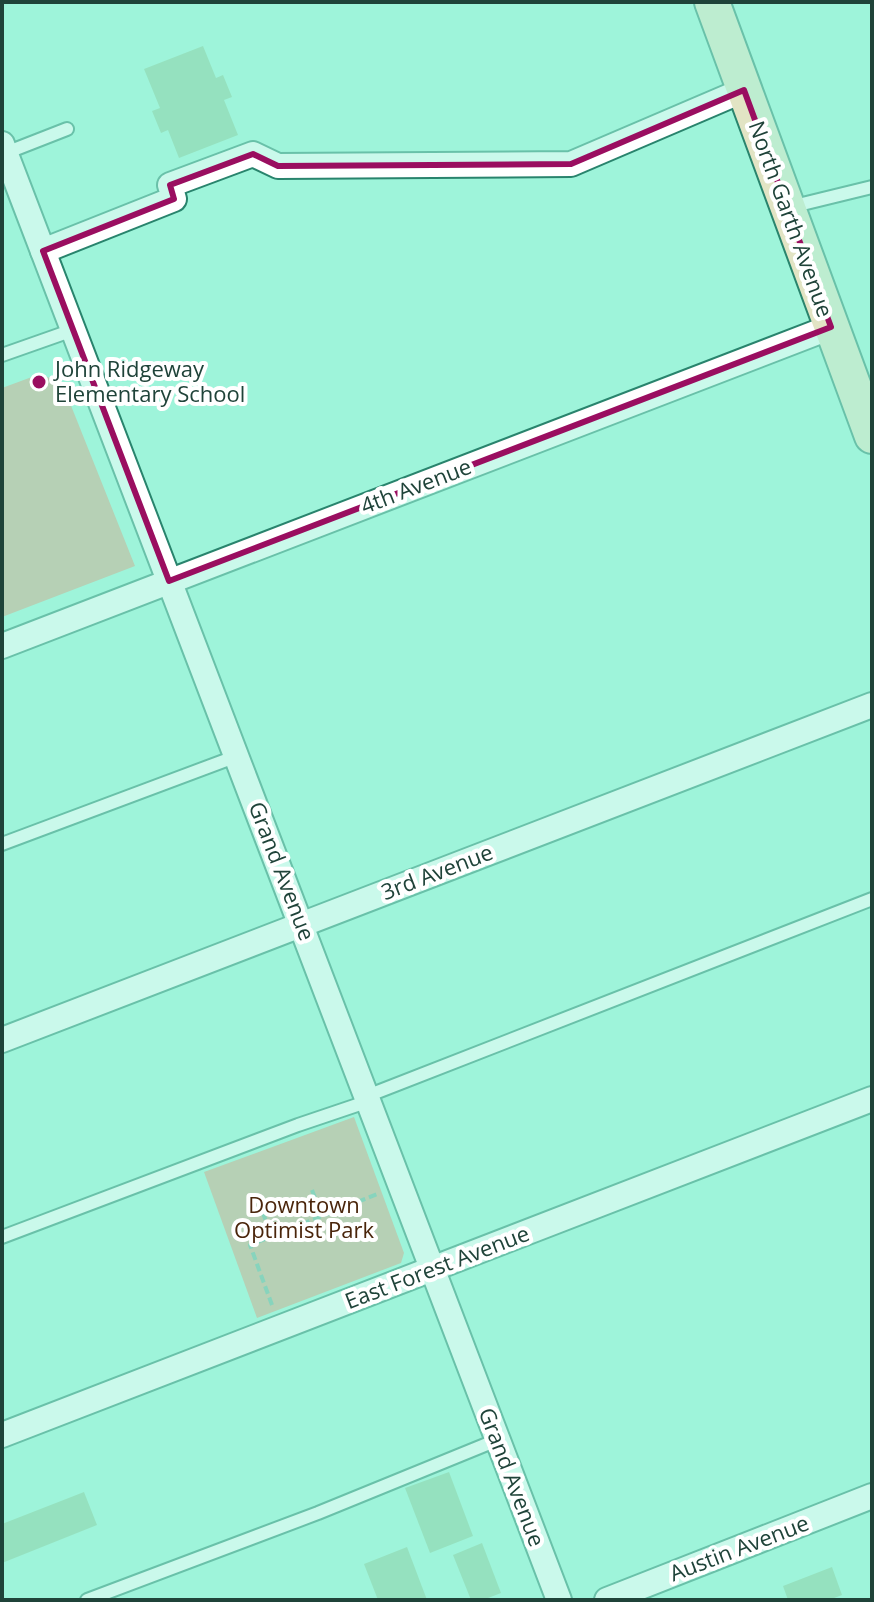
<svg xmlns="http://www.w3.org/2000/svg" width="874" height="1602" viewBox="0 0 874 1602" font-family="'Open Sans',sans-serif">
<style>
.green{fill:#d2a487}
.building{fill:#8bcb9d}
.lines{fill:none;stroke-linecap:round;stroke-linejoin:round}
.lane-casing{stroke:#29846d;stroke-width:16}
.street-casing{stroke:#29846d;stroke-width:28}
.secondary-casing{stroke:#29846d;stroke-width:38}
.path{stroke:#6bad99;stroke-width:4;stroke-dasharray:8 4;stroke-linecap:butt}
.lane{stroke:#fff;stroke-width:12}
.street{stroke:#fff;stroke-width:24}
.secondary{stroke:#e2e4c4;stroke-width:34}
.marked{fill:none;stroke:#9a0e60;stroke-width:6;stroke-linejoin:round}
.poi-dot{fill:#9a0e60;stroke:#fff;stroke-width:3}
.labels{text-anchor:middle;stroke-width:8;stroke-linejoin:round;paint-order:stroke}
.street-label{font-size:22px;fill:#1f4339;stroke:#fff}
.poi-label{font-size:22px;fill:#1f4339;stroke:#fff;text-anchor:start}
.park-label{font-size:22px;fill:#4a250b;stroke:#fff}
</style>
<rect width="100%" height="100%" fill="#9ef4da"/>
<g class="green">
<path d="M40 374 62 383 135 566 2 617V388Z"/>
<path d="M354 1117 404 1253 401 1263 257 1318 204 1172Z"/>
</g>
<g class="building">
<path d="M203 46 216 78 223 75 232 97 224 100 238 135 179 158 168 130 161 133 152 111 160 108 144 69Z"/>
<path d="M449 1472 473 1536 430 1553 405 1488Z"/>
<path d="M84 1492 97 1525 2 1563V1524Z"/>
<path d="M482 1543 501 1593 483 1600H471L453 1555Z"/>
<path d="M407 1547 427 1600H378L364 1564Z"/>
<path d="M832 1567 842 1595 829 1600H788L783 1586Z"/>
</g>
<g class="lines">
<g class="lane-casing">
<g id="lane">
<path d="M3 154 67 129"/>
<path d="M790 207 872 187"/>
<path d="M2 355 73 330"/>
<path d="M2 844 237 756"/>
<path d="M367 1096 872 899"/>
<path d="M2 1237 298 1125 369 1101"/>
<path d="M87 1600 318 1513 497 1440"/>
</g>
</g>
<g class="street-casing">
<g id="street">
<path d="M2 144 559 1600"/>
<path d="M43 251 174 199 170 185 253 154 278 166 571 164 744 90"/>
<path d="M2 646 831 327"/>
<path d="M2 1040 872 705"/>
<path d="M2 1435 872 1099"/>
<path d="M607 1600 872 1496"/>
</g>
</g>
<g class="secondary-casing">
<path id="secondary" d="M712 2 872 436"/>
</g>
<g class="path">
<path d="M312 1190 322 1216"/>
<path d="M258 1201 272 1236"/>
<path d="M272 1305 250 1245 380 1193"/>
</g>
<use href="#lane" class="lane"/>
<use href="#street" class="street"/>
<use href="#secondary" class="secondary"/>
</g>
<path d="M0 0H874V1602H0ZM744 90 831 327 169 581 43 251 174 199 170 185 253 154 278 166 571 164Z" fill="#9ef4da" fill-opacity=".55" fill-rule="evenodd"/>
<path class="marked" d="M744 90 831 327 169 581 43 251 174 199 170 185 253 154 278 166 571 164Z"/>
<circle class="poi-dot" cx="39" cy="382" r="8"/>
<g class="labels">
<g class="street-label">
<text transform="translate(791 219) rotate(70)" y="8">North Garth Avenue</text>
<text transform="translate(416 486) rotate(-21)" y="8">4th Avenue</text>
<text transform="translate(282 871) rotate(69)" y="8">Grand Avenue</text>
<text transform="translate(437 872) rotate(-21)" y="8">3rd Avenue</text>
<text transform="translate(437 1267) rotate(-21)" y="8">East Forest Avenue</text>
<text transform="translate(512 1477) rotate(69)" y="8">Grand Avenue</text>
<text transform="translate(739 1548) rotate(-21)" y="8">Austin Avenue</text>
</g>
<g class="poi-label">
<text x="55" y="377">John Ridgeway<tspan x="55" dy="25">Elementary School</tspan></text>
</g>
<g class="park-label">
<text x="304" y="1213">Downtown<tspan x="304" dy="25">Optimist Park</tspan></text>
</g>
</g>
<rect width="874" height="1602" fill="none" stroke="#1f4339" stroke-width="8"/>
</svg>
